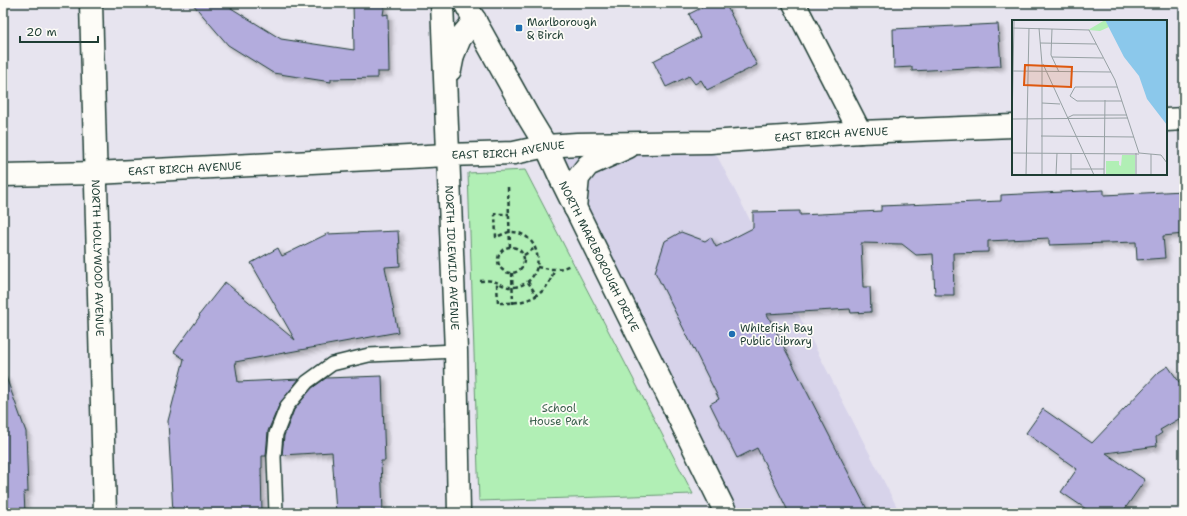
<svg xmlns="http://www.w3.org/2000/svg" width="1187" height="516" viewBox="0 0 1187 516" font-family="'Shantell Sans',sans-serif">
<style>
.built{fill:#d7d3ea}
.green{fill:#b1efb5;stroke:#689674}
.building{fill:#b3acdd;stroke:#1f3d34;filter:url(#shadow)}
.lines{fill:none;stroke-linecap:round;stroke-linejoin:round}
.service-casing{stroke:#1f3d34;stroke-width:16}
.minor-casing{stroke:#1f3d34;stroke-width:25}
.tertiary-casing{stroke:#1f3d34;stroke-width:25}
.path{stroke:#1f3d34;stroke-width:2.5;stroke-dasharray:4 3;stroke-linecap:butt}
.service{stroke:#fdfcf7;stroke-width:13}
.minor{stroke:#fdfcf7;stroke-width:22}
.tertiary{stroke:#fdfcf7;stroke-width:22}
.poi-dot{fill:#1f6fb2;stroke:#fdfcf7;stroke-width:1.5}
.labels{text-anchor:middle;stroke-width:3.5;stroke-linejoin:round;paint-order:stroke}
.poi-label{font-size:11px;fill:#1f3d34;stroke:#fdfcf7;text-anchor:start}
.street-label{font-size:11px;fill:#1f3d34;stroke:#fdfcf7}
.park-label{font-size:11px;fill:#3c614e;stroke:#fdfcf7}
.inset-road{fill:none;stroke:#97a1a4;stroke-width:1}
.view{fill:#de580e;fill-opacity:0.15;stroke:#de580e;stroke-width:2}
.inset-edge{fill:none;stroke:#1f3d34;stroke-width:2}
</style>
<defs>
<filter id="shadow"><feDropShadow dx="3.5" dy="3.5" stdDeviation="2" flood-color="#0004"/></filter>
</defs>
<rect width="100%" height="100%" fill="#e7e4ef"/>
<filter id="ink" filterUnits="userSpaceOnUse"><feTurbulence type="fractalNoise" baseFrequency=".025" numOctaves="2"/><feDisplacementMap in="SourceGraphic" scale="8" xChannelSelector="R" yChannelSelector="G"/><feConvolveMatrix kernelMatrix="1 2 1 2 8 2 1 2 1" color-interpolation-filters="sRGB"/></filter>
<g filter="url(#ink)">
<path class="built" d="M710 142 900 513H726L546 146Z"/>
<path class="green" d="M525 170 693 494 479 501 468 173Z"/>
<g class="building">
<path d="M192 3H223L281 39 354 50 353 3H385L383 15 388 14 389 72H377V78L331 79V82L273 73 228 45Z"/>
<path d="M711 3H725L757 65 707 90 701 80 695 84 689 76 666 87 653 61 700 37 689 14Z"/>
<path d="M998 24 1001 66 912 71V67L894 68 893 29Z"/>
<path d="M1104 190V195L1184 191V234L1163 236 1165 258 1137 260 1136 242 1049 245V238L988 241V252L953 253 954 295H935L933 254 916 255 902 244 861 243 863 287H870L871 312 851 313 850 309 767 314 869 513H789L757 448 737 458 710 404 719 399 655 272 665 241 681 232 705 241 711 237 716 247 753 228V212L800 211V215L881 211V206L1001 201V195Z"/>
<path d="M398 231 400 266 385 267 398 332 235 362 238 382 299 379 280 403 268 431 266 456H262V468H261L262 513H173L168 421 184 359 174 352 200 316 199 315 225 282 295 340 251 263 278 248 282 256 327 234Z"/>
<path d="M1168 366 1184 389V416L1160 430 1162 433 1156 437 1157 446 1106 453 1145 480 1122 513H1092L1061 492 1077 469 1026 433 1043 409 1092 443 1159 372Z"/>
<path d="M382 376 385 461H381L383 513H336L332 452 282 455 284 436 294 410 312 388 326 378Z"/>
<path d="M3 377H6L26 432 28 492H24L25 513H3Z"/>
</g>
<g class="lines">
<g class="service-casing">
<path id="service" d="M276 513 274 457 276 434 287 406 307 382 332 364 369 355 456 351"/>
</g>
<g class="minor-casing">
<g id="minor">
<path id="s1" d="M91 3 105 513"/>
<path id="s2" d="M442 3 456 351 459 513"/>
<path d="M794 3 860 132"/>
<path d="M450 70 453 55 460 38 475 20"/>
<path d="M1166 120 1184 119"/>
<path id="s3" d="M3 175 96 173 447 155 514 153 546 146 577 144 710 142 860 132 1013 126"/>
<path d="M575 208 578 178 588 165 628 147"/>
</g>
</g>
<g class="tertiary-casing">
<g id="tertiary">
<path id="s4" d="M465 3 529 118 546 146 562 181 726 513"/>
</g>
</g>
<g class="path">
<path d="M508 187 510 247"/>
<circle cx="511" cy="260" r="13"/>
<path d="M524 255 535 248"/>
<path d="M537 267C549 269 559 271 570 265"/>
<path d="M512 273 513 304"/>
<path d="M480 281C484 281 489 280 492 281 500 282 504 288 513 287 548 284 544 232 511 232 506 232 500 236 496 237L495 214H509"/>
<path d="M528 282 537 296"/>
<path d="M497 284 498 303C524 304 547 298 554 270"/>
</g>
<use href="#service" class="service"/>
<use href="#minor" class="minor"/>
<use href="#tertiary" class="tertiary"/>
</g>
</g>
<g class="poi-dot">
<rect x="515" y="24" width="8" height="8" rx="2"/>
<circle cx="732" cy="334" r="4"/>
</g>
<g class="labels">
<g class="poi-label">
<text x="527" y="26">Marlborough<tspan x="527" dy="13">&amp; Birch</tspan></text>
<text x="740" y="332">Whitefish Bay<tspan x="740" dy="13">Public Library</tspan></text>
</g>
<g class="street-label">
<text dy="4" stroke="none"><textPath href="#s3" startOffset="830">EAST BIRCH AVENUE</textPath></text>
<text dy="4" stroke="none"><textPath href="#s3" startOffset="506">EAST BIRCH AVENUE</textPath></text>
<text dy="4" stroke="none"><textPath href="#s3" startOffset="182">EAST BIRCH AVENUE</textPath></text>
<text dy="4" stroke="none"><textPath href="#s4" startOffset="287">NORTH MARLBOROUGH DRIVE</textPath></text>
<text dy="4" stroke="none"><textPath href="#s1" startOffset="255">NORTH HOLLYWOOD AVENUE</textPath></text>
<text dy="4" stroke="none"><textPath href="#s2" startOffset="255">NORTH IDLEWILD AVENUE</textPath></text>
</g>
<g class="park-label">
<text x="559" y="412">School<tspan x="559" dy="13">House Park</tspan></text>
</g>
</g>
<g transform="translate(1012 20)">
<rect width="155" height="155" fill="#e7e4ef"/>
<path d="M93 0 97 7 88 11 76 10ZM110 135H123V155H94V141H107V145L109 146Z" fill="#b1efb5"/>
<path d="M93 0H155V105L135 79 127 56 112 37Z" fill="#8bc8eb"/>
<path class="inset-road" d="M0 8 77 10 103 60 127 133 149 135 155 143M27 8 30 44V155M40 9 39 35 47 52M28 23 84 24M40 37 91 38M31 44 82 155M1 51 99 52M105 67H63L58 76 65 81H110M30 83 48 84M55 98 61 95H115M0 99 116 98M0 107 2 0M29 116 122 117M0 133 127 134M59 149H92M14 155 17 8M44 155 45 133M59 155V133M92 155 93 80M124 155V133M139 155V134"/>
<path class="view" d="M13 45 60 47 59 67 12 65Z"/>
<rect width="155" height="155" class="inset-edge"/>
</g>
<rect width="1187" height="516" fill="none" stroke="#fdfcf7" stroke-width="16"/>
<rect x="8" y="8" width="1171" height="500" fill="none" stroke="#1f3d34" stroke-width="1.5" filter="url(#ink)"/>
<path d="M20 36v6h78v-6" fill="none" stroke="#1f3d34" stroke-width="2"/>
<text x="26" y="36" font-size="12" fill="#1f3d34" stroke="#fdfcf7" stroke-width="3" paint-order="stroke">20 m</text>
</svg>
